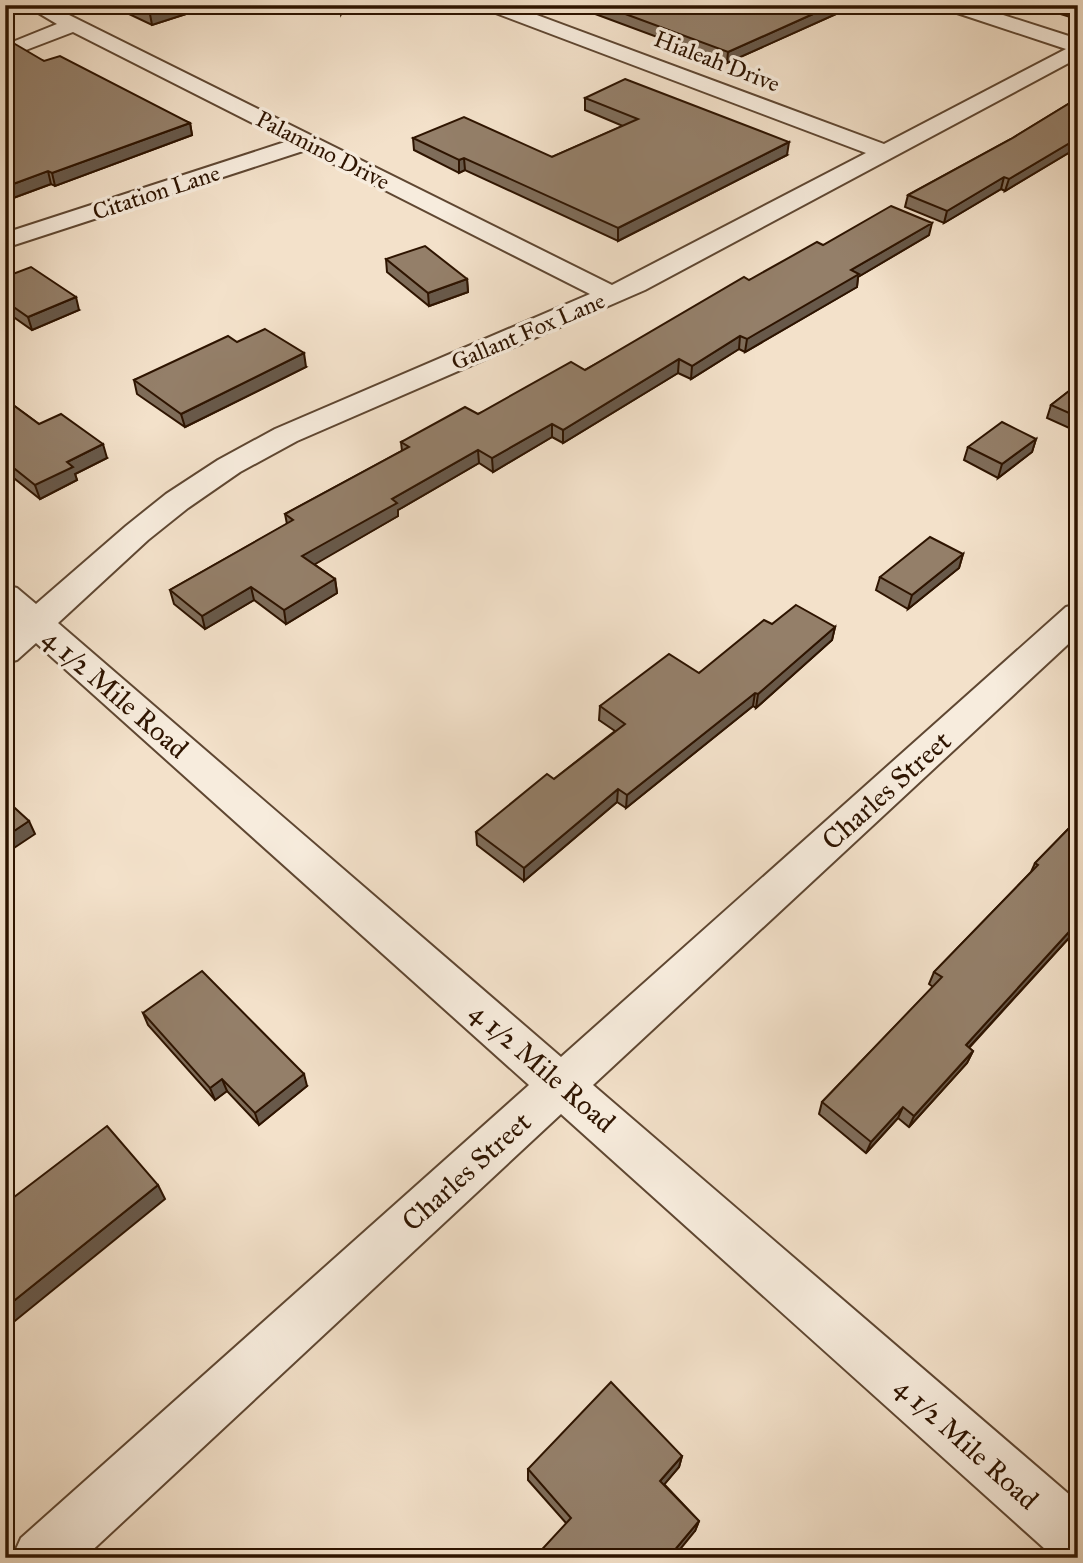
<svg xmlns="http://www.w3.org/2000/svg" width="1083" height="1563" viewBox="0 0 1083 1563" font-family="'IM FELL Great Primer',serif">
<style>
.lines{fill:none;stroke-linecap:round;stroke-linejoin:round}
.minor-casing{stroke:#5f4732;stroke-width:4}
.minor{fill:#f7ecdd;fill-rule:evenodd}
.wall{fill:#7f6d5a;stroke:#2e1400;stroke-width:2}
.shaded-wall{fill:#68594a;stroke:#2e1400;stroke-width:2}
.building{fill:#947f69;stroke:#2e1400;stroke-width:2}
.labels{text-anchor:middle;stroke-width:7;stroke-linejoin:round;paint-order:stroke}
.far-street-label{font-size:23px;fill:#2e1400;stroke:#f7ecdd}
.street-label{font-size:28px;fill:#2e1400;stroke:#f7ecdd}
</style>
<rect width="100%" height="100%" fill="#f3e1ca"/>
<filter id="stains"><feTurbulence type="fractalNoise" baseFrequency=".00286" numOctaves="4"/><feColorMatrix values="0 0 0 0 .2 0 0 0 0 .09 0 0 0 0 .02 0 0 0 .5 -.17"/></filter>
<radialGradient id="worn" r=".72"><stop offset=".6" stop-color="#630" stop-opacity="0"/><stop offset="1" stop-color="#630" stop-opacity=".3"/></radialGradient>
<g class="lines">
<g class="minor-casing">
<path id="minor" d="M25 5H49L612 285 866 153 485 9 483 5H510L884 144 1066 49 945 9 943 5H972L1078 39V58L645 290 297 441 240 472 188 508 148 540 58 623 561 1057 1066 607 1078 604V635L593 1085 1078 1502V1558H1055L561 1114 84 1558H12L21 1538 529 1085 36 643 17 660 5 663V631L14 623 5 615V585L17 588 36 604 126 526 166 494 218 460 275 429 590 294 306 150 5 248V233L288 141 73 32 5 58V45L57 24Z"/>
</g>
<use href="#minor" class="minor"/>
</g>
<g class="wall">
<path d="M110 5H214L152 25Z"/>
<path d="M321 5H345L341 14Z"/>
<path d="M571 5H856L727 63Z"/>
<path d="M1031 5H1078V13L1070 17Z"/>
<path d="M5 47 44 61 190 123 192 135 55 186 51 184 5 201Z"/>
<path d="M585 98 787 155 618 241 465 170 459 173 414 150 413 138 552 157 623 126 585 110Z"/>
<path d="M1078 98V150L1075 149 1005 191 1001 189 944 223 905 207 908 195 1011 139Z"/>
<path d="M929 235 858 277 857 287 745 352 739 349 691 379 678 373 563 443 552 437 493 472 479 463 398 510V516L314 564 335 579 337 593 286 624 254 600 205 629 174 604 170 590 287 524 285 514 402 451 401 442 478 414 585 370 749 280Z"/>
<path d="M386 259 467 279 468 292 429 306 387 272Z"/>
<path d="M5 277 79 310 32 330 5 311Z"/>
<path d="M237 342 306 367 185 427 137 394 134 380Z"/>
<path d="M1078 384V432L1047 418 1051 405Z"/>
<path d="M5 399 39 424 107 458 75 474 77 480 40 499 5 471Z"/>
<path d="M1036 439 1032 452 998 478 964 460 968 447Z"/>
<path d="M963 554 959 568 908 609 876 590 880 577Z"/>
<path d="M772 624 835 627 832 640 756 708 753 706 626 808 617 802 524 881 477 845 476 832 554 779 615 731 599 720 600 706 699 673Z"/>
<path d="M1078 819V928L969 1048 973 1051 967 1063 909 1127 898 1118 866 1153 819 1114 822 1102 933 987 929 984 934 972 1031 872 1035 863Z"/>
<path d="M143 1013 307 1086 259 1125 227 1091 215 1100 148 1025Z"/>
<path d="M682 1456 679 1467 664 1484 699 1521 695 1531 566 1523 528 1480V1469Z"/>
</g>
<g class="shaded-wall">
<path d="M178 5H214L152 25 150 14Z"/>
<path d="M340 5H345L341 14Z"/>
<path d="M833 5H856L727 63 728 52Z"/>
<path d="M1074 5H1078V13L1070 17Z"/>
<path d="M190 123 192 135 55 186 52 173Z"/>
<path d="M1078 138 1075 149 1005 191 1009 179Z"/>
<path d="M789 142 787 155 618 241V228Z"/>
<path d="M464 158 465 170 459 173V160Z"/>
<path d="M48 171 51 184 5 201V187Z"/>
<path d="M1004 177 1001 189 944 223 947 211Z"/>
<path d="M932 223 929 235 858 277 857 287 745 352 747 339 851 270Z"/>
<path d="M467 279 468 292 429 306 428 293Z"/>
<path d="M76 297 79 310 32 330 28 317Z"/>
<path d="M740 336 739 349 691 379 692 366Z"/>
<path d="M304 353 306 367 185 427 181 414Z"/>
<path d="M679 359 678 373 563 443V430Z"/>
<path d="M552 424V437L493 472 492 458Z"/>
<path d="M1036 439 1032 452 998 478 1002 464Z"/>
<path d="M103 444 107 458 75 474 77 480 40 499 35 485 67 462Z"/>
<path d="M478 450 479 463 398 510V516L305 570 302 556 392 499Z"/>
<path d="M963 554 959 568 908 609 912 595Z"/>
<path d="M335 579 337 593 286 624 284 610Z"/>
<path d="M251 587 254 600 205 629 202 616Z"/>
<path d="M835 627 832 640 756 708 758 694Z"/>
<path d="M755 693 753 706 626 808 627 795Z"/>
<path d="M618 789 617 802 524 881V868Z"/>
<path d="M29 821 35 834 5 854V837Z"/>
<path d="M1078 922V928L960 1057 966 1045Z"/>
<path d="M973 1051 967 1063 909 1127 914 1116Z"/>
<path d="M304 1074 307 1086 259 1125 255 1113Z"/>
<path d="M222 1079 227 1091 215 1100 210 1088Z"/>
<path d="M903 1107 898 1118 866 1153 871 1142Z"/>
<path d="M158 1185 165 1199 5 1329V1308Z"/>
<path d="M682 1456 679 1467 658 1492 660 1481Z"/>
<path d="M699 1521 695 1531 673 1558H668Z"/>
</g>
<g class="building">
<path d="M130 5H178L150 14Z"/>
<path d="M601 5H833L728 52Z"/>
<path d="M15 44 44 61 60 56 190 123 52 173 48 171 5 187V47Z"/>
<path d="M625 79 789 142 618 228 464 158 459 160 413 138 464 117 552 157 638 119 585 98Z"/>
<path d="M1078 98V138L1009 179 1004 177 947 211 908 195 1011 139Z"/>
<path d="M891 206 932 223 851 270 859 274 747 339 740 336 692 366 679 359 563 430 552 424 492 458 478 450 392 499 397 503 302 556 335 579 284 610 251 587 202 616 170 590 293 520 285 514 409 447 401 442 465 407 478 414 571 362 585 370 744 277 749 280 817 242 823 245Z"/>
<path d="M425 246 467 279 428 293 386 259Z"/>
<path d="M31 267 76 297 28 317 5 301V277Z"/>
<path d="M265 329 304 353 181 414 134 380 228 336 237 342Z"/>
<path d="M1078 384V417L1051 405Z"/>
<path d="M5 399 39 424 61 414 103 444 67 462 73 467 35 485 5 461Z"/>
<path d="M1002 422 1036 439 1002 464 968 447Z"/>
<path d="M930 537 963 554 912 595 880 577Z"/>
<path d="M796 605 835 627 758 694 755 693 627 795 618 789 524 868 476 832 547 774 554 779 625 724 600 706 669 654 699 673 764 620 772 624Z"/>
<path d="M5 799 29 821 5 837Z"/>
<path d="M1078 819V922L966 1045 973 1051 914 1116 903 1107 871 1142 822 1102 942 977 934 972 1038 865 1035 863Z"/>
<path d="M202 971 304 1074 255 1113 222 1079 210 1088 143 1013Z"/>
<path d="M107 1126 158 1185 5 1308V1204Z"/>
<path d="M611 1382 682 1456 660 1481 699 1521 668 1558H534L571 1518 528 1469Z"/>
</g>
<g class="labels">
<g class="far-street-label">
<text transform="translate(717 61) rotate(21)" y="8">Hialeah Drive</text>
<text transform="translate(323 150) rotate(27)" y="8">Palamino Drive</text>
<text transform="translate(156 192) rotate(-18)" y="8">Citation Lane</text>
<text transform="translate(528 331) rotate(-23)" y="8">Gallant Fox Lane</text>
</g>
<g class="street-label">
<text transform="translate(116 693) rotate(41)" y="10">4 1/2 Mile Road</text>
<text transform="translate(886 790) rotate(-42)" y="10">Charles Street</text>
<text transform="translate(543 1067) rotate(41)" y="10">4 1/2 Mile Road</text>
<text transform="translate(466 1171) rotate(-42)" y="10">Charles Street</text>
<text transform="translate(967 1443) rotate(42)" y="10">4 1/2 Mile Road</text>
</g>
</g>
<rect width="1083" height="1563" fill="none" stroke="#f3e1ca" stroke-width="28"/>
<rect x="7" y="7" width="1069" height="1549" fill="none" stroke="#2e1400" stroke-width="3.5"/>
<rect x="14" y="14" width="1055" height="1535" fill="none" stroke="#2e1400" stroke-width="2"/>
<rect width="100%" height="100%" filter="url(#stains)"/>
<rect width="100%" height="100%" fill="url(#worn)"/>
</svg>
